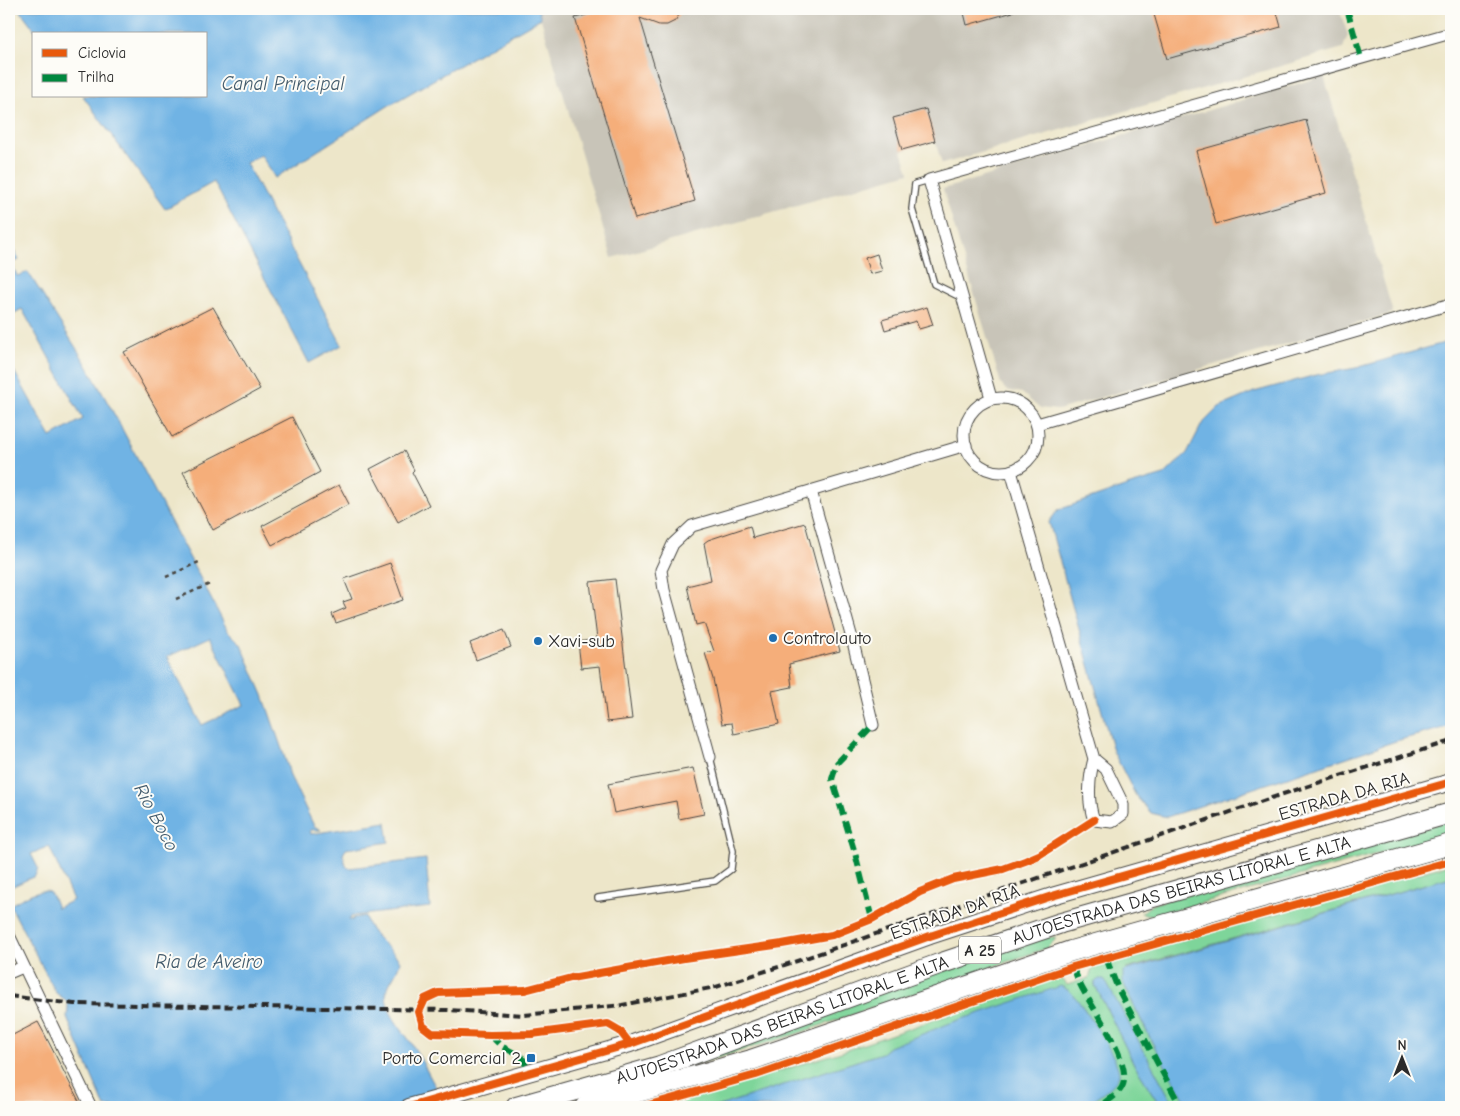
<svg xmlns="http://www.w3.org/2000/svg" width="1460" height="1116" viewBox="0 0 1460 1116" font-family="'Comic Neue',sans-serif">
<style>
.industrial{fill:#c8c4b8}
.green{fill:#7ed59a;stroke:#548062}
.water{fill:#6fb3e4;stroke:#4d6f88;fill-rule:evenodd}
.building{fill:#f5ae7a}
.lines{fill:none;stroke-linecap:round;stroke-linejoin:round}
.lane-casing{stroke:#484743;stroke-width:8}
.street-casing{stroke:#484743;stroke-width:13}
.secondary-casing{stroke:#484743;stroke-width:18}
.highway-casing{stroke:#484743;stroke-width:22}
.path{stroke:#484743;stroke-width:2.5;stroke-dasharray:4 4;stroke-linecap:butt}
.lane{stroke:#fff;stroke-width:5.5}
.street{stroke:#fff;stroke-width:11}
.secondary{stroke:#fff;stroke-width:16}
.highway{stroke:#fff;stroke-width:20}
.rail{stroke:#2b2b2b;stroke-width:4;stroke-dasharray:8 4;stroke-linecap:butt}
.quiet{stroke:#00873e;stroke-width:6;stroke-dasharray:12 6;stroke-linecap:butt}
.cycleway-casing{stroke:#fdfcf7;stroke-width:11}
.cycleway{stroke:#e8590c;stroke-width:8}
.poi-dot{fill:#1f6fb2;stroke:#fdfcf7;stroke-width:2}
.labels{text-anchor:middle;stroke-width:4;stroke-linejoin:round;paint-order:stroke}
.shield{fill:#fdfcf7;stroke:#6a6a68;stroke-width:1}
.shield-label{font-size:16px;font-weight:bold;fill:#2b2b2b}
.poi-label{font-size:18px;fill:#2b2b2b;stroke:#fdfcf7;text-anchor:start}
.street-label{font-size:18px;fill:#2b2b2b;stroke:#fdfcf7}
.water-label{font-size:19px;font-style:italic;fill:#435b6c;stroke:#fdfcf7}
</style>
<rect width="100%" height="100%" fill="#fdfcf7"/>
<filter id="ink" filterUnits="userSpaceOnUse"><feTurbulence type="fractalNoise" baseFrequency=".02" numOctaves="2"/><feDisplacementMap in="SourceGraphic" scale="10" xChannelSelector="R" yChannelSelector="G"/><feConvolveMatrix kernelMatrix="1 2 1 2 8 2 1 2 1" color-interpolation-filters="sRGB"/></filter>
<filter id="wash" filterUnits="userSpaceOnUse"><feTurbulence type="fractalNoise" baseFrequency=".0096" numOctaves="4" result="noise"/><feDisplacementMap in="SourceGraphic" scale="20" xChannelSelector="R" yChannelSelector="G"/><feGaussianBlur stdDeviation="1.12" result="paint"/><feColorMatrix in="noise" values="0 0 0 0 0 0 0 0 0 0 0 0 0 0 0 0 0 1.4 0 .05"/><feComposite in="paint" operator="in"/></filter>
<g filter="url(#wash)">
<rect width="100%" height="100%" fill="#ede6c9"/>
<g class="industrial">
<path d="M538 9H1339L1348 35 1343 48 942 164 935 141 911 148 902 151 909 173 612 258Z"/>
<path d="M1324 76 1393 313 1058 410 1039 408 1022 393 1006 390 1001 384 943 189Z"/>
</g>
<g class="green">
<path d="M1451 820V833L1155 916 1141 913 1153 904Z"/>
<path d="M1451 864V877L1126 969V990L1153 1044 1189 1107H1175L1104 979 1095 982V985L1135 1066 1161 1107H1081L1095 1100 1117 1079 1119 1075C1104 1045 1092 1012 1067 989L889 1047 882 1053 716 1107H662L841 1052 1060 976 1067 985 1089 978 1092 969 1098 965 1171 943Z"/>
<path d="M1043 936 1055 938V940L1047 948 793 1035 559 1105Z"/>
</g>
<g class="water">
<path d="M19 9H538L541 18 388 106 275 178 261 155 246 163 342 345 309 363 214 182 165 209 83 96H206V34H38Z"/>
<path d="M9 242 19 260 12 263 17 276 28 272 85 362 118 421 228 631 241 644 263 695 287 764 290 776 314 826 321 830H310L311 834 386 822 389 842 346 849 343 854 346 866 349 868 426 859 430 907 352 916 349 920H353V918L365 916C370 937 389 945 400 961 398 974 386 984 386 996 387 1012 398 1025 407 1037 418 1052 425 1068 434 1084 440 1094 443 1095 447 1107H105L67 1018 68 1007 67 1001 56 993 10 905C18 901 42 885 50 893 53 897 55 903 57 908L73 900 49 846 31 854 38 868 35 876 9 888V362L51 437 83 419 22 309 9 316ZM210 637 244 705 202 725 167 657Z"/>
<path d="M1451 341V726L1396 741 1167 817 1151 813 1136 796 1113 751 1049 522 1058 510 1130 485 1164 475 1187 453 1202 424 1219 407 1254 392 1316 375 1356 368Z"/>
<path d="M1451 877V1107H1189L1153 1044 1126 989 1123 981V971Z"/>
<path d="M1099 979H1104L1106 982 1175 1107H1161L1135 1066 1095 985V982Z"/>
<path d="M1061 986C1067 989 1072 993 1076 998 1085 1009 1121 1062 1119 1075 1117 1086 1091 1102 1081 1107H716L882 1053 889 1047 953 1022Z"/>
</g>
<g id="blocks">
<g class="building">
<path d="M607 9H683L675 21 667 25H659L640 18 695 201 635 219 575 18Z"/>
<path d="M963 9H1013V12L967 25Z"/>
<path d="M1160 9H1276L1281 27 1167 59 1153 11Z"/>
<path d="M926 109 935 141 902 150 893 118Z"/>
<path d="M1306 120 1326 193 1216 224 1196 151Z"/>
<path d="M877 254 882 271 870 274 865 258Z"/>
<path d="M213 307 260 389 172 437 124 352Z"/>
<path d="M927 307 933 325 919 329 916 321 885 330 882 320Z"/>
<path d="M292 417 320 472 213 530 183 472Z"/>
<path d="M404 451 414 470 412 472 429 505 398 522 370 469Z"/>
<path d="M339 485 349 504 272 545 262 526Z"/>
<path d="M805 523 840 651 789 664 792 687 772 691 779 724 734 734 732 723 722 724 713 679 705 653 714 651 704 623 696 625 687 586 711 580 704 543 708 540 750 526 753 538Z"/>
<path d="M390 563 403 600 336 623 332 614 346 608 343 602 352 599 344 579Z"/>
<path d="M615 579 632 719 607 722 600 666 581 668 578 642 597 639 590 582Z"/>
<path d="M504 630 511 647 476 660 470 643Z"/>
<path d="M693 768 704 814 679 819 676 801 614 813 608 784Z"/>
<path d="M38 1022 44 1033 82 1107H9V1037Z"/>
</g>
</g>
</g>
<g filter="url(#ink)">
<use href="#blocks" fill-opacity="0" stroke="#484743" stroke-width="1"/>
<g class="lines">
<g class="lane-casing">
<g id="lane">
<path d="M929 180 915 184 912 209 934 284 962 298"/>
<path d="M598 898 715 881 731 869 733 851 710 757"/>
</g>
</g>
<g class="street-casing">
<g id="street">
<circle cx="1001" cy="435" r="37"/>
<path d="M991 398 929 180 1451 33"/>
<path d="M1037 424 1451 304"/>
<path d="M1011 471 1094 759C1089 777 1087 802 1094 820L1112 822 1123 814V804L1106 769 1094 759"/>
<path d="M811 491 853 642 873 725"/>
<path d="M710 757 664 590 661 570 673 544 692 526 966 445"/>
<path d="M9 935 91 1107"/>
<path d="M9 973 23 967"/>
</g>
</g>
<g class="secondary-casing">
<path id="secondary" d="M409 1107 630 1044 930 936 1052 896 1451 782"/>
</g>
<g class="highway-casing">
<g id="highway">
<path id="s1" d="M516 1107 660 1066 939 964 1061 923 1451 813"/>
<path d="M585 1107 751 1060 1071 951 1451 844"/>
</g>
</g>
<g class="path">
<path d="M166 577 201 561"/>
<path d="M176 599 212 583"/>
</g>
<use href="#lane" class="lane"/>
<use href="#street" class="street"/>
<use href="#secondary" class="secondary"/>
<use href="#highway" class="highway"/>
<path class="rail" d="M9 996 74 1004 448 1010 524 1015 622 1005 716 987 797 961 1283 794 1451 741"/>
<g class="quiet">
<path d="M1347 9 1361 58"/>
<path d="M872 919 855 853 832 779 837 763 873 725"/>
<path d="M1106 958 1118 989 1181 1107"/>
<path d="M1073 967C1075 972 1077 977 1079 982 1089 1005 1135 1063 1122 1087 1118 1095 1106 1102 1099 1107"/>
<path d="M490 1035 501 1046 522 1057 530 1073"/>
</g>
<g class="cycleway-casing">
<g id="cycleway">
<path d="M630 1044 620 1031 608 1024 532 1034 490 1035 432 1033 423 1026 419 1012 425 999 438 993 525 990 571 978 684 958 782 944 832 935 872 919 920 892 953 879 1003 869 1025 861 1039 855 1094 820"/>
<path d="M409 1107 630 1044 930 936 1052 896 1451 782"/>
<path d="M642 1107 756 1075 1073 967 1451 861"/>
</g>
</g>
<use href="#cycleway" class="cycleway"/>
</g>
</g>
<g class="poi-dot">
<circle cx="773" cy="638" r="5"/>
<circle cx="538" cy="641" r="5"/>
<rect x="526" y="1053" width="10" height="10" rx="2.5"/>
</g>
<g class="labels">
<rect class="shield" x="959" y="936.5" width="42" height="27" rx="4"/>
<g class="shield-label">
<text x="980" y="956">A 25</text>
</g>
<g class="poi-label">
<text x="783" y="644">Controlauto</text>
<text x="548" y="647">Xavi-sub</text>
<text x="521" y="1064" text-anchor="end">Porto Comercial 2</text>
</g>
<g class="street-label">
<text transform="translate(1344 796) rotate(-16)" y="6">ESTRADA DA RIA</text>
<text dy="6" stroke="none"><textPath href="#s1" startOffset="700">AUTOESTRADA DAS BEIRAS LITORAL E ALTA</textPath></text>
<text transform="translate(955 912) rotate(-19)" y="6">ESTRADA DA RIA</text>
<text dy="6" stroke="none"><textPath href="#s1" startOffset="280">AUTOESTRADA DAS BEIRAS LITORAL E ALTA</textPath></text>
</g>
<g class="water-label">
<text x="283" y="90">Canal Principal</text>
<text transform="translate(157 817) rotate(62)" y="7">Rio Boco</text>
<text x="209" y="968">Ria de Aveiro</text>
</g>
</g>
<rect width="1460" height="1116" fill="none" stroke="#fdfcf7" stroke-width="30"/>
<rect x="32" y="32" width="175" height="65" fill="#fdfcf7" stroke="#a9a8a5"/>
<rect x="42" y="49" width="25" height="8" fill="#e8590c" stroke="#a9a8a5"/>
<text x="78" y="58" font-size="15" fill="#2b2b2b">Ciclovia</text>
<rect x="42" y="74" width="25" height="8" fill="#00873e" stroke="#a9a8a5"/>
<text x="78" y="82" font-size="15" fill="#2b2b2b">Trilha</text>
<g transform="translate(1402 1058)" stroke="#fdfcf7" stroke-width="4" paint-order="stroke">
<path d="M0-4L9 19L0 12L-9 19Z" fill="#2b2b2b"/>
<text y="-8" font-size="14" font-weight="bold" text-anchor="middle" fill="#2b2b2b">N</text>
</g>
</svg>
